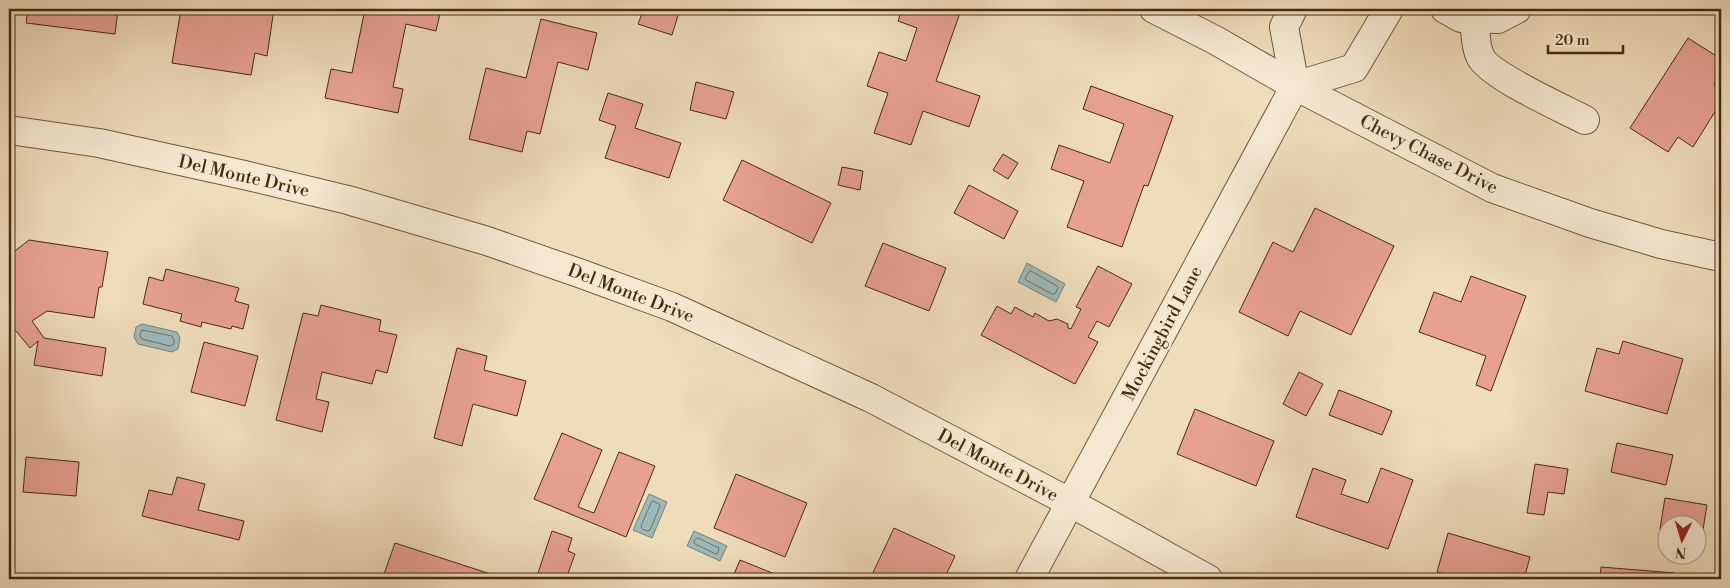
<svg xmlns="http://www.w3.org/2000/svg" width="1730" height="588" viewBox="0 0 1730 588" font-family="'Libre Bodoni',serif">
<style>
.water{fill:#9db9b8;stroke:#7a8174}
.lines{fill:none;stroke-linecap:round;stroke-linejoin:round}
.shore{stroke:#717264;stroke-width:1}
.building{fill:#e8a191;stroke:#452c0f}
.minor-casing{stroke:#70583a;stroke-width:30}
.minor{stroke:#f5e8d2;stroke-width:28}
.labels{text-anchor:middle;stroke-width:5;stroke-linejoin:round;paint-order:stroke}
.street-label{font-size:18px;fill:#452c0f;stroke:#f5e8d2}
</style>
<rect width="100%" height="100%" fill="#efdcb9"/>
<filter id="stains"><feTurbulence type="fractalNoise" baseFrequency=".004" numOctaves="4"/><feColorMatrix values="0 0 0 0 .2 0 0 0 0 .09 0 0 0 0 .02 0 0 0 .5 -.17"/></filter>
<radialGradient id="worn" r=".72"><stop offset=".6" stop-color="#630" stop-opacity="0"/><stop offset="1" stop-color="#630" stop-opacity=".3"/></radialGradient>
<g class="water">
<path d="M1027 263 1065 284 1056 302 1018 282Z"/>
<path d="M142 324 177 332 180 338 178 349 172 352 138 344 134 337 136 327Z"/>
<path d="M649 494 667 502 652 538 633 530Z"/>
<path d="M694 531 727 546 720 561 687 546Z"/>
</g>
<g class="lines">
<g class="shore">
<path d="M1031 271 1057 286 1058 288 1055 294H1052L1026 280 1025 278 1028 273Z"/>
<path d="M142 330 172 336 174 340V344L170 346 142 339 140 336Z"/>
<path d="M653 501 659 504 660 506 650 530 647 531 642 529 641 526 651 503Z"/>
<path d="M698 538 719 548 718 553 716 554 695 544 694 541Z"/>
</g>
</g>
<g class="building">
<path d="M28 9H118L115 34 26 23Z"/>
<path d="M181 9H274L267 56 255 53 251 75 172 63Z"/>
<path d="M365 9H441L436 31 406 24 393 87 403 89 398 113 325 98 331 69 352 73Z"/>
<path d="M644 9H680L672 35 638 24Z"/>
<path d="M902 9H957L961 10 936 81 980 96 969 127 923 111 911 145 874 133 888 93 867 86 879 52 906 61 917 28 898 21Z"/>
<path d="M541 19 597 33 588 70 558 62 540 134 527 131 522 152 469 139 486 68 526 78Z"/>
<path d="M1688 38 1721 59V73L1714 84 1721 88V102L1693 147 1678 137 1668 152 1630 128Z"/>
<path d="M696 82 734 92 726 119 690 110Z"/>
<path d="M1091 86 1173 116 1148 186 1144 185 1122 247 1067 227 1084 181 1051 169 1059 145 1110 163 1124 124 1083 109Z"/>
<path d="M608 93 643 104 635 128 681 143 669 178 605 158 616 126 599 120Z"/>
<path d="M1003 154 1018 163 1008 179 993 170Z"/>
<path d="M742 160 831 203 812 243 723 200Z"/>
<path d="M842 167 863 171 860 190 838 185Z"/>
<path d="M969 185 1018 211 1004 239 954 213Z"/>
<path d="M1315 208 1394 246 1351 335 1300 311 1288 336 1239 312 1273 242 1293 252Z"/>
<path d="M29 240 108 252 102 287H99L94 318 47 311 32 321 44 338 106 348 102 376 34 365 38 341 30 348 16 331H9V292L12 289 9 285V254H11Z"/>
<path d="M883 243 946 268 929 311 865 286Z"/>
<path d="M1098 266 1132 284 1109 327 1097 321 1088 337 1098 342 1075 384 981 335 997 306 1011 314 1015 307 1033 317 1035 313 1049 321 1057 319 1068 324V328L1071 329 1081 309 1076 307Z"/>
<path d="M166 269 239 288 235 301 249 305 243 329 232 326 231 329 202 322 201 327 180 321 182 314 143 304 149 277 163 281Z"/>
<path d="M1471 276 1526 296 1491 391 1476 385 1486 356 1419 332 1434 292 1461 302Z"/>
<path d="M321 305 381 320 379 331 397 335 387 373 376 370 372 384 322 372 316 399 329 402 322 432 276 420 303 313 318 316Z"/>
<path d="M1623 341 1683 359 1667 414 1585 391 1597 348 1619 354Z"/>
<path d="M204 342 258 356 245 406 191 392Z"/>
<path d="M457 348 487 356 484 370 526 381 517 416 473 404 462 446 434 438Z"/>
<path d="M1299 372 1323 384 1306 416 1283 404Z"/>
<path d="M1339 390 1392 411 1382 435 1329 415Z"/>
<path d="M1195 409 1274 441 1256 486 1177 454Z"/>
<path d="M562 433 602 450 578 507 594 513 619 452 655 466 626 537 534 499Z"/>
<path d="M1617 443 1673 455 1666 485 1611 472Z"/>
<path d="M26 457 79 462 76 496 23 492Z"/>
<path d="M1535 464 1568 469 1564 494 1548 492 1544 515 1527 513Z"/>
<path d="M1313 468 1346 480 1341 494 1368 503 1381 468 1413 480 1388 549 1296 517Z"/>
<path d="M736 474 807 503 785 557 714 528Z"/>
<path d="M177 477 205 484 198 510 244 521 239 540 142 516 149 490 172 495Z"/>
<path d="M1665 498 1707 505 1702 536 1698 535V526H1668V530L1660 529Z"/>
<path d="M1721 510V556L1716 555Z"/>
<path d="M894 528 955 556 944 579H870Z"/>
<path d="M552 531 572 538 568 551 575 554 566 579H536Z"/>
<path d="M1448 533 1530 557 1524 579H1462L1437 572Z"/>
<path d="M395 543 506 579H389L383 577Z"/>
<path d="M740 560 787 579H732Z"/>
<path d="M1601 567 1675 573V579H1600Z"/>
</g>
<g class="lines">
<g class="minor-casing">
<g id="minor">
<path d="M1154 9 1215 40 1295 86 1492 188 1590 223 1661 244 1721 257"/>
<path d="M1445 9 1461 18 1498 19 1517 9"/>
<path d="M1475 18C1475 30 1475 44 1480 56 1488 75 1564 109 1585 120"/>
<path d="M1295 86 1354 68 1389 9"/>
<path d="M9 130 99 143 244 175 348 200 487 241 579 273 672 307 871 398 1071 503 1208 579"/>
<path d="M1029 579 1295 86 1284 27 1293 9"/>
</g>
</g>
<use href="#minor" class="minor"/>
</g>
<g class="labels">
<g class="street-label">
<text transform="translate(1429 154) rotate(27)" y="6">Chevy Chase Drive</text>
<text transform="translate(244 176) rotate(13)" y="6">Del Monte Drive</text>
<text transform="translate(631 293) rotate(21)" y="6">Del Monte Drive</text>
<text transform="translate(1162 333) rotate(-62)" y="6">Mockingbird Lane</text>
<text transform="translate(998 465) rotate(28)" y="6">Del Monte Drive</text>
</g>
</g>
<rect width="1730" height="588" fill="none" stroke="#efdcb9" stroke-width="30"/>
<rect x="10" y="10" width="1710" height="568" fill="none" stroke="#452c0f" stroke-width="2.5"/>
<rect x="15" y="15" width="1700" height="558" fill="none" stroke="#452c0f"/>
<g transform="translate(1682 540) rotate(185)"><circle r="24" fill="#f5e8d2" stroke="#af9d84"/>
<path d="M0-4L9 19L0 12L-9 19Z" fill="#8f2418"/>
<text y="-8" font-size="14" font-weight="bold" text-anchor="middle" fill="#452c0f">N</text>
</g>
<path d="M1548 45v8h75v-8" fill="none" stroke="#452c0f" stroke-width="2.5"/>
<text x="1555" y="45" font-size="15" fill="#452c0f" stroke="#f5e8d2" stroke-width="4" paint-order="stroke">20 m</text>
<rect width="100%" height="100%" filter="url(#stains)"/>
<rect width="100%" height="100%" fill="url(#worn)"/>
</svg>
